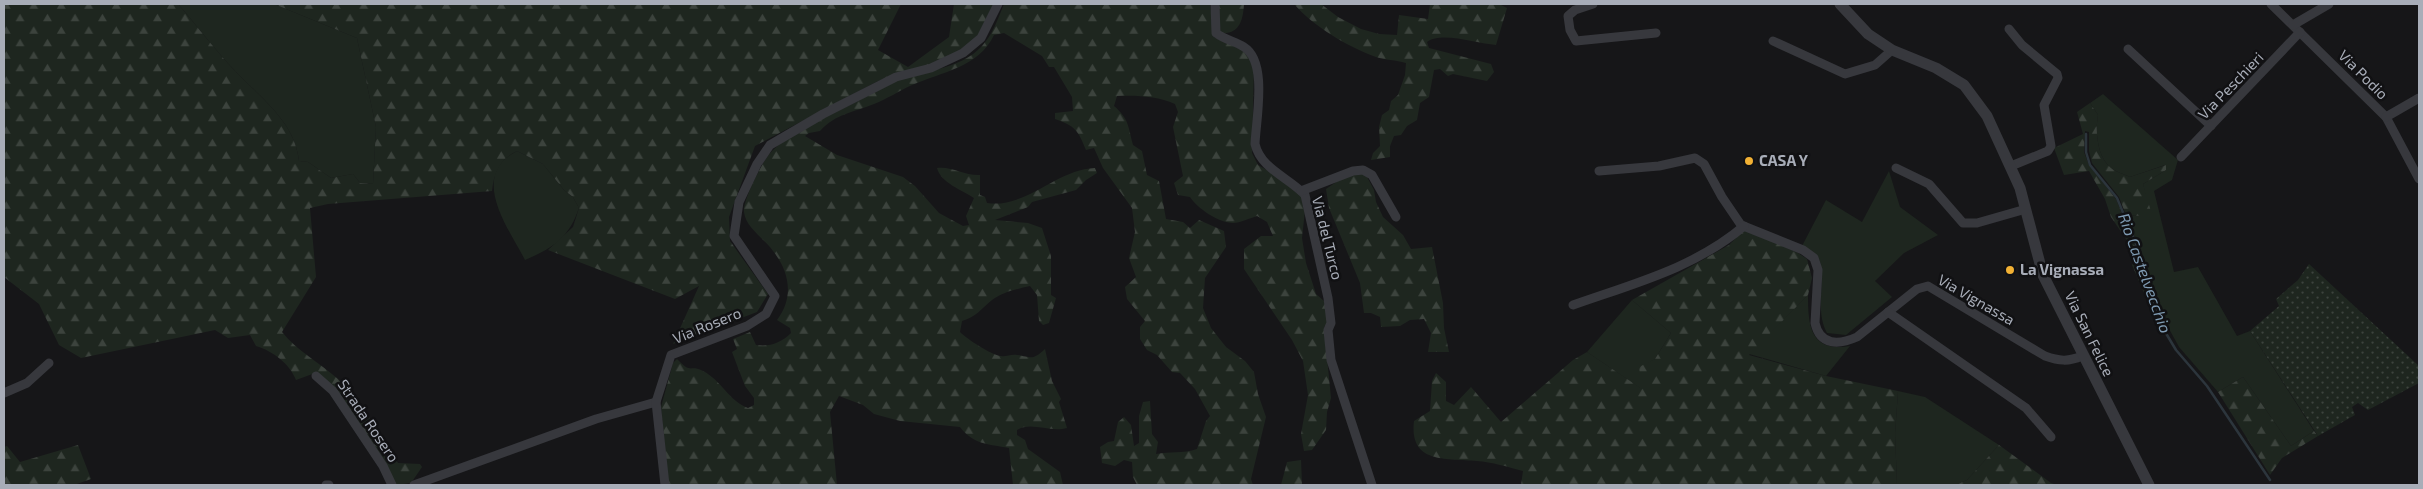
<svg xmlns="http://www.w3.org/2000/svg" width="2423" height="489" viewBox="0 0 2423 489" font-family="'Exo 2',sans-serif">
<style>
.grass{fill:#1e261f}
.forest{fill:url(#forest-firs)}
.garden{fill:url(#garden-dots)}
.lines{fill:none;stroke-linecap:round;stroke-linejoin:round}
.stream{stroke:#2c353c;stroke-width:2.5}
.minor{stroke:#37383d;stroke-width:9}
.tertiary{stroke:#37383d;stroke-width:11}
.poi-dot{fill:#f2b134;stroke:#111113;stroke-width:2}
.labels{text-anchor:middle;stroke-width:5;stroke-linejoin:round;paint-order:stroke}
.street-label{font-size:15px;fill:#a8adb8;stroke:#111113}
.poi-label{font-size:15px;font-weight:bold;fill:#a8adb8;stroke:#111113;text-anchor:start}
.water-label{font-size:16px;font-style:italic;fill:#7f9bb3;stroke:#111113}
</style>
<defs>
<pattern id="forest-firs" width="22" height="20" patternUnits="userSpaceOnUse" patternTransform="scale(1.25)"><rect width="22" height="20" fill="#1e261f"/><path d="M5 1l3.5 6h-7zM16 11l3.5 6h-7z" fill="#3c433d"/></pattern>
<pattern id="garden-dots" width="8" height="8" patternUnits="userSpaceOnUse" patternTransform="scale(1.25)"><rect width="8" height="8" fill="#1e261f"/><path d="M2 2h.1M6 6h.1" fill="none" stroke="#3c433d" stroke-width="1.8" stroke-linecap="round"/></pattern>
</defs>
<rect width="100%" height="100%" fill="#161618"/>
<g class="grass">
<path d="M178 4H274L357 38 376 127 373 184 360 183 353 174 331 178 308 162 299 161C295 122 261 98 236 72 215 50 197 26 178 4Z"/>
<path d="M2103 94 2178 160 2172 180 2154 191 2174 272 2198 267 2237 336 2250 331 2314 431 2291 446 2243 377 2218 392 2179 347 2168 327 2126 215 2140 216 2146 198 2143 184 2166 170 2165 165 2130 177C2124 174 2116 172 2111 168 2097 157 2095 131 2098 115L2090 103Z"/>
<path d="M517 151 543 164 564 190 573 197 579 208C569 238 553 248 525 260 507 226 469 175 517 151Z"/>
<path d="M1889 171 1900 207 1938 235 1904 253 1875 281 1892 297 1846 335 1827 333C1815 311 1825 286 1820 262L1817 255 1802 246 1826 200 1862 222Z"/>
<path d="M1808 295C1808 328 1811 352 1850 346L1826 376 1749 354Z"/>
<path d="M1632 300 1671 333 1655 359 1640 368 1643 390 1587 352Z"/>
<path d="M1898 391 1925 397 1999 445 1967 480 1956 485H1897L1895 434Z"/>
</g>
<g class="forest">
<path d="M4 4H178C197 26 215 50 236 72 261 98 295 122 299 161L308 162 331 178 353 174 360 183 373 184 376 127 357 38 274 4H901L878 50 908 67 949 37 954 4H995C990 14 986 26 980 35 959 65 907 68 876 82L755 146 729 217 730 241 768 294 757 312 673 344 699 286 675 299 548 250 573 227 579 208 573 197 564 190 543 164 517 151C500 159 494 172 492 191L328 204 310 208 316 277 282 332C297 351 319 362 338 379 363 402 380 435 398 463L420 464 422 467 411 483 396 485 315 373 296 380C290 364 273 351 256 346L250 335 228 338 215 330 81 358 59 345 39 304 4 277Z"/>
<path d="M1004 4H1210L1214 37 1246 52 1254 65 1252 153 1258 165 1277 176 1301 196 1305 210 1302 238 1306 263 1316 294 1324 301 1329 323 1324 327 1331 398 1327 412 1326 430 1312 450 1304 451 1301 434 1308 395 1303 361 1292 340 1244 269V249L1261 236H1273L1267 222 1257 216C1250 218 1240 223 1233 223 1219 223 1197 208 1190 197L1178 195 1174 183 1183 176 1173 127 1178 112 1175 104C1157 96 1137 95 1117 96L1114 106C1129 119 1128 126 1133 145L1142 151 1147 175 1159 181 1166 219 1183 222 1190 228 1199 220 1224 231 1226 247 1205 278 1203 308 1211 328 1226 347 1245 361 1254 372 1258 394 1266 417 1251 479 1253 485H1137L1133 477 1132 462 1124 460 1115 466 1102 463 1100 447 1108 442 1114 441 1118 422 1124 417 1131 425 1134 446 1139 443V416L1143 402 1150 401 1152 434 1158 442 1156 454C1170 451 1183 454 1197 449L1206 421 1210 416 1195 389 1180 373 1172 372 1157 355 1147 350 1140 339V327L1145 321 1127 299 1125 287 1136 277 1129 258 1135 232 1132 208 1103 168 1094 148 1086 150C1078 130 1075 126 1055 119V113L1073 111 1072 97 1054 67H1049L1042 56 1004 33 994 35C979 67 942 72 912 85 899 91 887 99 874 104 852 113 837 113 820 131L809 133 805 136 837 155 903 177 915 186 939 213 963 226 969 225 966 216 974 198C962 190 941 183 937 168 952 166 965 176 980 175V195L985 197 987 203C1026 209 1057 169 1095 168L1097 173 1086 180 1076 190 1032 202 1028 207 995 220 1028 223 1042 228 1051 256V295L1056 298 1049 323 1043 325 1039 321 1037 295 1030 286C1017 289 1003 292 992 300 981 309 976 317 962 321L960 332C967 339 991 355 1001 356 1006 357 1011 354 1017 355 1032 357 1032 361 1045 349L1052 381 1061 399 1059 402 1067 428C1049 433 1032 421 1017 430V435L1025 440 1028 449 1060 472 1063 485H1013L1009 448C988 444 974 445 960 427L900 421 874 414 863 405 839 396 830 412 837 485H668L661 407 673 363 677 359C692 375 689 364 703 371 721 380 729 401 748 408L754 405V398L745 386 732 352 737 349 733 339 750 332 756 345C770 347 781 343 791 333L790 328 777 320C794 298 790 272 773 251 764 238 746 228 744 212 743 200 759 170 765 160 781 134 834 114 860 100 872 93 885 85 897 80 926 70 966 69 986 41 994 31 999 16 1004 4Z"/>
<path d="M1218 4H1244C1243 19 1240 35 1220 33Z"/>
<path d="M1294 4H1321L1338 17 1361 29 1379 34 1397 35 1399 15 1428 19 1430 4H1499L1507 8 1496 45C1478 44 1442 31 1427 42L1429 48 1491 64 1494 72 1487 81 1453 74 1448 76 1440 69 1434 70 1429 97 1420 103 1417 120 1407 126 1401 135 1394 136 1390 146V157L1371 160 1373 153 1380 146 1379 127 1382 115 1389 110 1391 101 1398 95 1405 75 1406 63C1396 60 1385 60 1376 57 1348 47 1313 26 1294 4Z"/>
<path d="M2090 103 2098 115C2095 131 2097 157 2111 168 2116 172 2124 174 2130 177L2166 165V170L2143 184 2154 222 2148 226 2140 216 2126 215 2119 197 2092 163 2089 151V132L2085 131 2084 152 2089 165 2116 199 2136 249 2143 281 2161 327 2159 328 2132 265 2135 260 2130 245 2111 217 2105 199 2089 171 2064 175 2054 148 2083 134 2077 112Z"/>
<path d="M1357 173 1366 175 1374 190 1376 202 1383 217 1403 235 1411 249 1432 247 1443 303 1444 328 1449 352H1428L1431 333 1424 319 1410 320 1400 326 1381 327 1380 317 1371 313H1364L1360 283 1329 208 1326 189 1342 178Z"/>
<path d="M1745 229 1798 253 1807 259 1812 278 1808 295 1749 355 1826 376 1898 391 1895 434 1897 485H1521L1523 471C1508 467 1492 462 1477 461 1446 458 1409 464 1414 421L1430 411 1432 381 1436 373 1446 382V401L1454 405 1471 387 1501 422 1573 360 1587 352 1642 389 1639 367 1655 359 1671 333 1632 300 1729 245Z"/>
<path d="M2243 377 2291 446 2314 431 2318 436 2282 458 2270 475 2218 392Z"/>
<path d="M78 445 91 479 74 485H4V447L7 446 20 462Z"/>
<path d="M1999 445 2051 483 2057 485H1956L1967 480Z"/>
<path d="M1301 460 1302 485H1281L1287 462Z"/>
</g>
<path class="garden" d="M2309 264 2419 366V383L2368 410 2358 403 2352 407 2355 415 2318 436 2250 331 2279 306 2276 299 2298 280Z"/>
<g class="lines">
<path class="stream" d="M2086 134V152L2090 165 2117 198 2138 249 2145 279 2164 330 2176 350 2207 386 2270 480"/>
<g class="minor">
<path d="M1215 4 1216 33C1225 40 1235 41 1244 47 1268 62 1256 119 1255 144 1261 169 1288 177 1305 195L1328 298 1331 323 1328 330 1331 360 1372 485"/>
<path d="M1593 4 1575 10 1568 16 1570 30 1576 41 1656 33"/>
<path d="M2271 4 2386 117 2419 179"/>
<path d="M2293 25 2329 4"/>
<path d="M2009 29 2022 45 2057 74 2058 78 2044 105 2051 146 2048 151 2011 166"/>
<path d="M1773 41 1845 74 1875 65 1892 50"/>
<path d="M2128 49 2211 126"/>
<path d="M2386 117 2419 98"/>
<path d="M2181 157 2300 32"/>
<path d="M1896 168 1929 184 1963 223H1977L2026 209"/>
<path d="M1599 171 1659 166 1695 158 1704 164 1722 197 1741 225 1803 250 1814 258 1818 270 1815 323C1820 346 1839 345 1857 337L1917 289 1928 286 2045 356C2059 361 2068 362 2082 356"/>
<path d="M1301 191 1353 171 1363 170 1372 175 1396 217"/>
<path d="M1573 305C1632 284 1695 268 1744 226"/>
<path d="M1888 312 2026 408 2051 437"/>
<path d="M316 376 333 391 383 466 392 485"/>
<path d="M4 393 27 383 49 363"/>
<path d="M326 485H329"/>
<path d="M414 485 596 419 656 402"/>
<path d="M665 485 656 402 671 355 747 326 766 314 775 296 734 236 739 202 757 164 770 145 823 114 896 77 931 68 963 53 981 38 998 4"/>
</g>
<path class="tertiary" d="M1840 4 1868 34 1892 50 1936 68 1964 85 1987 116 2020 188 2043 275 2149 485"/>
</g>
<g class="poi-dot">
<circle cx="1749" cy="161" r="5"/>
<circle cx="2010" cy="270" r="5"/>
</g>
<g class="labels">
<g class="street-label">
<text transform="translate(2363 75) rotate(45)" y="5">Via Podio</text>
<text transform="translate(2231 86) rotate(-46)" y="5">Via Peschieri</text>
<text transform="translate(1327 238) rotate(76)" y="5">Via del Turco</text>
<text transform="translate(1976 300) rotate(30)" y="5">Via Vignassa</text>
<text transform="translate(707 326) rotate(-22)" y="5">Via Rosero</text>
<text transform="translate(2089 334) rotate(64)" y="5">Via San Felice</text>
<text transform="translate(368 421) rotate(56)" y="5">Strada Rosero</text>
</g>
<g class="poi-label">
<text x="1759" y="166">CASA Y</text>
<text x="2020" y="275">La Vignassa</text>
</g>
<g class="water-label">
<text transform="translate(2145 273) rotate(70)" y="6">Rio Castelvecchio</text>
</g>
</g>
<rect width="2423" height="489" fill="none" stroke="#a8adb8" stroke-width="10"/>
</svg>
